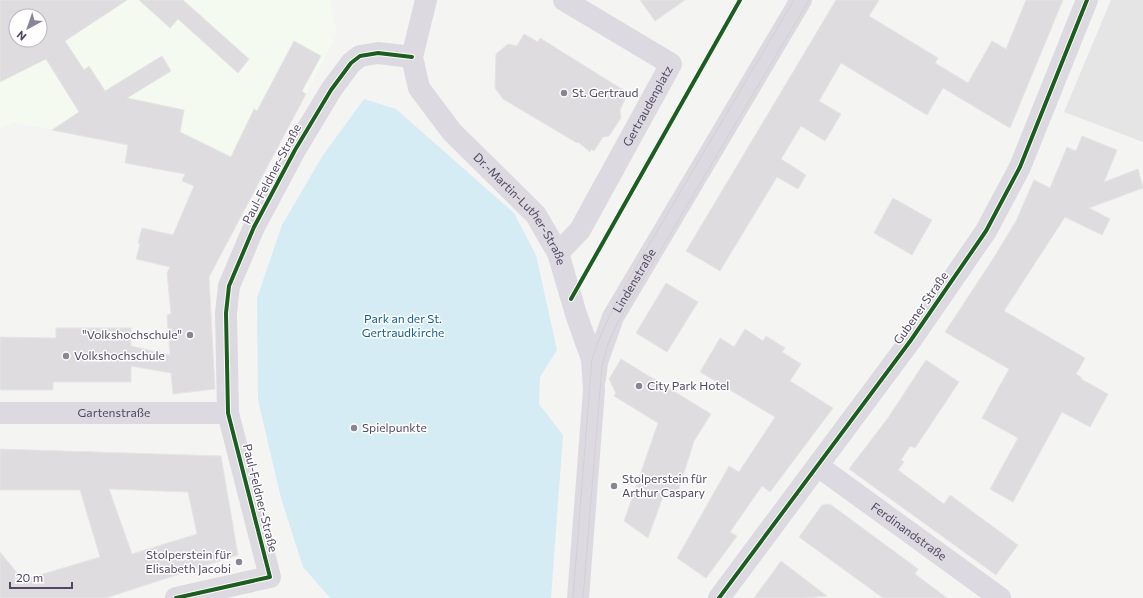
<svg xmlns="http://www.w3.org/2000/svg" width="1143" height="598" viewBox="0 0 1143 598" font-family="Commissioner,sans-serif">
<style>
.commercial{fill:#f4faf0;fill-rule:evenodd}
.education{fill:#e6e5e6}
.park{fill:#d6ecf4}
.building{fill:#dedcdf;stroke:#e6e5e6;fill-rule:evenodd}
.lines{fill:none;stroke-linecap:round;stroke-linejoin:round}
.minor{stroke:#dcdae0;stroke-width:22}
.tertiary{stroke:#dcdae0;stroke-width:22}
.tram{stroke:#d2d0d4;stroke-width:1}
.cycleway-casing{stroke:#fff;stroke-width:6}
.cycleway{stroke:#1b5e20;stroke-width:4}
.poi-dot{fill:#8a8495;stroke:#fff;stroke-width:1.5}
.labels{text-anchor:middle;stroke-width:3;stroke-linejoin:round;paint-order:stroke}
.poi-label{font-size:12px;fill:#514763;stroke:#fff;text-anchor:start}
.street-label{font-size:12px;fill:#514763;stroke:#fff}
.park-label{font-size:12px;fill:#0c5e90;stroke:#fff}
</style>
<rect width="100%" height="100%" fill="#f4f4f3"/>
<path class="commercial" d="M0 0H330L337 34 256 189 176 155 13 122 0 130ZM16 16H40V40H16Z"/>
<path class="education" d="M1111 0H1143V142L1064 112Z"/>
<path class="park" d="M364 99 396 109 514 213 536 255 557 350 540 377 539 404 563 435 551 598H330L303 567 281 498 258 400 257 298 282 225 323 155Z"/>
<g class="building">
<path d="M0 0H127L65 41 84 70 89 66 105 91 162 56 171 71 127 98 184 110 180 132 231 157 254 109 257 111 294 41 321 56 302 91 306 94 209 277 215 389 173 394 171 373 131 366V382H53V390H0V337L56 338V328H131V346L170 355 167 315 171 314 167 273 170 267 136 259 140 244 138 243 142 228 173 235 194 186 182 181 185 174 125 163 128 145 52 130 79 112 46 59 0 82ZM16 16H40V40H16Z"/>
<path d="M139 0H183L249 59 238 73 178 19 170 28Z"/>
<path d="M640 0H685L655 21Z"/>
<path d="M836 0H879L869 16 938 58 935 63 968 83 992 41 1006 49 1026 0H1063L1010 128 943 88 927 115 841 63 819 101 841 114 825 141 801 126 781 159 806 175 798 189 777 177 720 271 686 251Z"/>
<path d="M524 34 538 42 540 38 628 93 620 110 621 118 609 136 603 137 594 151 591 149 590 152 578 142 577 143 503 99 495 88 496 54 508 44 517 46Z"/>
<path d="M1082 136 1117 150 1104 182 1138 169 1143 188 1089 208 1110 219 1102 235 1065 217 1004 311 1085 358 1076 374 1082 378 1081 379 1108 394 1090 427 1062 412 1013 502 990 489 1018 438 982 418 1009 369 945 332 991 262 1016 221 1034 180 1050 188 1067 147 1076 151Z"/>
<path d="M893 198 932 220 912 255 874 233Z"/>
<path d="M666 283 698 302 667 352 636 333Z"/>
<path d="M745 329 763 341 766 336 785 348 782 352 801 364 790 381 833 408 770 492 762 486 730 532 737 536 706 578 677 558 729 466 739 472 775 417 700 372 720 338 734 347Z"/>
<path d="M621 359 711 414 694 441 676 498 665 491 648 538 624 521 658 423 614 396 616 393 609 379Z"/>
<path d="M926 360 959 382 915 448 910 446 901 460 904 462 898 470 944 504 950 495 1018 545 996 575 849 469 888 418Z"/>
<path d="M0 449 221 456 238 555 106 598H0V552L23 580 100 557 80 490H0ZM109 489 188 492 197 534 132 554Z"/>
<path d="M830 504 918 569 915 574 947 598H883L799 537 822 505Z"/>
<path d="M781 561 827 596 806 598H754Z"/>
</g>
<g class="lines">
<g class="minor">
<path id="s1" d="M558 253 580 230 671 64 564 0"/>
<path id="s2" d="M595 379 597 362 613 317 801 0"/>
<path id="s3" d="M0 413H228"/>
<path id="s4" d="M818 466 1000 598"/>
<path d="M176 598 270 577 228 413 226 313 229 286 254 227 295 150 331 90 351 63 360 56 378 53 412 57"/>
<path d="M719 598 911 340 986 231 1020 167 1087 0"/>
</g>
<path class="tertiary" id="s5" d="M426 0 412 57 419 88 452 132 536 215 558 253 576 314 592 359 594 390 578 598"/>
<g class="tram">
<path d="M573 598 592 359C610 305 643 256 672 206 712 138 753 69 794 0"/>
<path d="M583 598 602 366 608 344 618 322 809 0"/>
</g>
<g class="cycleway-casing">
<g id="cycleway">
<path d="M571 299 740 0"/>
<path d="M176 598 270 577 228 413 226 313 229 286 254 227 295 150 331 90 351 63 360 56 378 53 412 57"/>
<path d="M719 598 911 340 986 231 1020 167 1087 0"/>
</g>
</g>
<use href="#cycleway" class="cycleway"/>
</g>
<g class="poi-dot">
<circle cx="564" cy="93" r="4"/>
<circle cx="190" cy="335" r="4"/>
<circle cx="66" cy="356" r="4"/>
<circle cx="639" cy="386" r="4"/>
<circle cx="354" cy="428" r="4"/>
<circle cx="614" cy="486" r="4"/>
<circle cx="239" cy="562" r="4"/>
</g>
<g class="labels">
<g class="poi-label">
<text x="572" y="97">St. Gertraud</text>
<text x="182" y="339" text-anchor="end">"Volkshochschule"</text>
<text x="74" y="360">Volkshochschule</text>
<text x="647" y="390">City Park Hotel</text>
<text x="362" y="432">Spielpunkte</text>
<text x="622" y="483">Stolperstein für<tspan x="622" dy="14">Arthur Caspary</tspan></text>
<text x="231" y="559" text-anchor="end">Stolperstein für<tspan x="231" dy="14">Elisabeth Jacobi</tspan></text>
</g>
<g class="street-label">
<text dy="4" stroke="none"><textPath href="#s1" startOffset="173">Gertraudenplatz</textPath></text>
<text transform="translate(272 174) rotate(-62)" y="4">Paul-Feldner-Straße</text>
<text dy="4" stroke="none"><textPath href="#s5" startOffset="249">Dr.-Martin-Luther-Straße</textPath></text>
<text dy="4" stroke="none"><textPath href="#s2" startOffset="107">Lindenstraße</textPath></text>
<text transform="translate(921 308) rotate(-55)" y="4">Gubener Straße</text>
<text dy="4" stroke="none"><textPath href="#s3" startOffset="114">Gartenstraße</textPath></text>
<text transform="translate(260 498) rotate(76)" y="4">Paul-Feldner-Straße</text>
<text dy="4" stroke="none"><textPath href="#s4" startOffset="112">Ferdinandstraße</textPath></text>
</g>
<g class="park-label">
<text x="403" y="323">Park an der St.<tspan x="403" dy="14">Gertraudkirche</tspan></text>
</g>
</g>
<g transform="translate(28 28) rotate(220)"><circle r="19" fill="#ffffff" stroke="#b9b5c1"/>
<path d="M0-3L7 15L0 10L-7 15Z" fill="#8a8495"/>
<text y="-6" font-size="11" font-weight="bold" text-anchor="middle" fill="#514763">N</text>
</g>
<path d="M10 582v6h62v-6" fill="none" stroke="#514763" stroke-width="2"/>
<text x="16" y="582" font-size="12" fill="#514763" stroke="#ffffff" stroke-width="3" paint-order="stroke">20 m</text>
</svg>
